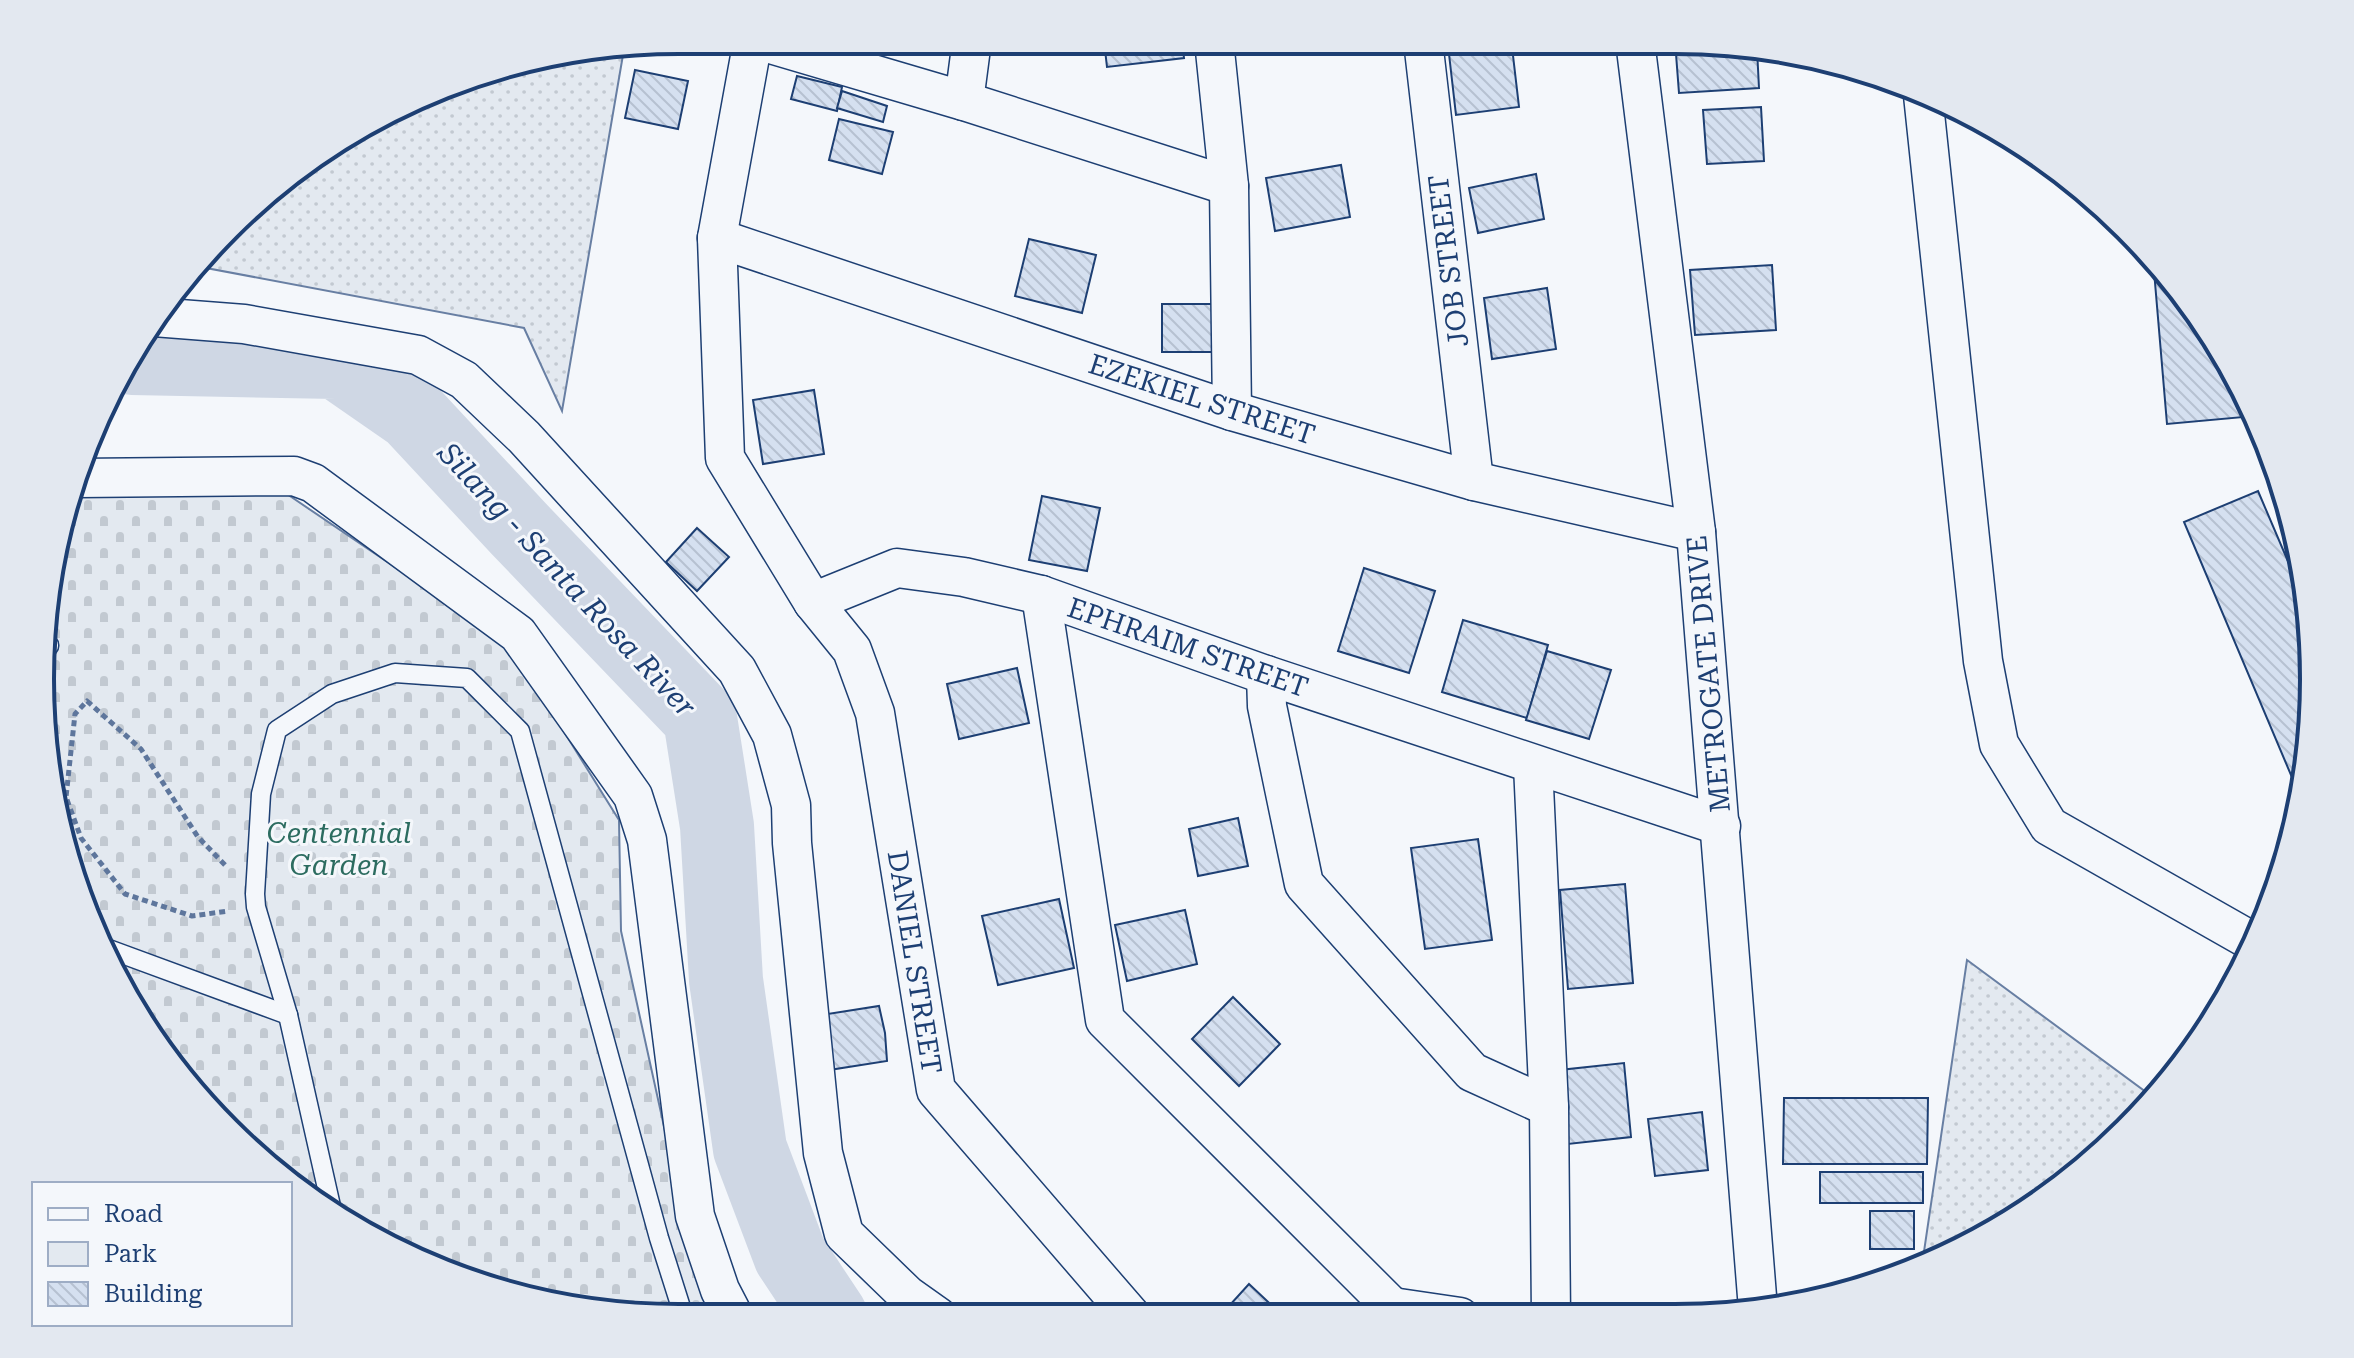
<svg xmlns="http://www.w3.org/2000/svg" width="2354" height="1358" viewBox="0 0 2354 1358" font-family="'Roboto Serif',serif">
<style>
.green{fill:url(#green-dots);stroke:#687fa3;stroke-width:2}
.cemetery{fill:url(#cemetery-stones);stroke:#687fa3;stroke-width:2}
.lines{fill:none;stroke-linecap:round;stroke-linejoin:round}
.river{stroke:#cfd7e4;stroke-width:74}
.building{fill:url(#building-back-hatch);stroke:#1d3f73;stroke-width:2}
.service-casing{stroke:#1d3f73;stroke-width:21}
.minor-casing{stroke:#1d3f73;stroke-width:41}
.path{stroke:#5e769c;stroke-width:5;stroke-dasharray:6 4;stroke-linecap:butt}
.service{stroke:#f4f7fb;stroke-width:18}
.minor{stroke:#f4f7fb;stroke-width:38}
.labels{text-anchor:middle;stroke-width:6;stroke-linejoin:round;paint-order:stroke}
.street-label{font-size:28px;fill:#1d3f73;stroke:#f4f7fb}
.park-label{font-size:28px;font-style:italic;fill:#2c6c60;stroke:#f4f7fb}
.water-label{font-size:30px;font-style:italic;fill:#1d3f73;stroke:#f4f7fb}
.rim{fill:none;stroke:#1d3f73;stroke-width:4}
</style>
<defs>
<pattern id="green-dots" width="8" height="8" patternUnits="userSpaceOnUse" patternTransform="scale(2)"><rect width="8" height="8" fill="#e3e9f0"/><path d="M2 2h.1M6 6h.1" fill="none" stroke="#c2c9d1" stroke-width="1.8" stroke-linecap="round"/></pattern>
<pattern id="cemetery-stones" width="16" height="16" patternUnits="userSpaceOnUse" patternTransform="scale(2)"><rect width="16" height="16" fill="#e3e9f0"/><path d="M2 7V4a2 2 0 0 1 4 0v3zM10 15v-3a2 2 0 0 1 4 0v3z" fill="#c2c9d1"/></pattern>
<pattern id="building-back-hatch" width="6" height="6" patternUnits="userSpaceOnUse" patternTransform="scale(2)"><rect width="6" height="6" fill="#d5e0f0"/><path d="M-1 5l2 2M0 0l6 6M5-1l2 2" fill="none" stroke="#b6c1d1"/></pattern>
</defs>
<rect width="100%" height="100%" fill="#f4f7fb"/>
<g class="green">
<path d="M624 49 562 411 524 328 201 267 290 172 474 74Z"/>
<path d="M1967 960 2154 1098 2126 1131 1995 1232 1922 1265Z"/>
</g>
<path class="cemetery" d="M284 492 510 645 619 820 621 931 685 1222 729 1317H637L474 1284 324 1211 198 1100 88 923 41 720 62 513 70 495Z"/>
<g class="lines">
<path class="river" d="M132 358 337 362 412 414 519 529 700 718 717 826 726 980 750 1149 790 1255 831 1317"/>
</g>
<g class="building">
<path d="M1104 41H1182L1184 58 1107 67Z"/>
<path d="M1675 41H1717L1757 49 1759 88 1679 93Z"/>
<path d="M1512 47 1519 107 1456 115 1449 54Z"/>
<path d="M635 70 688 81 678 129 625 118Z"/>
<path d="M797 76 842 87 837 111 791 99Z"/>
<path d="M842 91 887 106 883 122 837 108Z"/>
<path d="M1761 107 1764 161 1707 164 1703 110Z"/>
<path d="M839 119 893 132 882 174 829 160Z"/>
<path d="M1341 165 1350 217 1275 231 1266 178Z"/>
<path d="M1536 174 1544 219 1478 233 1469 188Z"/>
<path d="M1029 239 1096 255 1082 313 1015 296Z"/>
<path d="M2153 259 2206 324 2255 416 2167 424Z"/>
<path d="M1772 265 1776 330 1695 335 1690 270Z"/>
<path d="M1547 288 1556 349 1492 359 1484 298Z"/>
<rect x="1162" y="304" width="53" height="48"/>
<path d="M814 390 824 454 763 464 753 400Z"/>
<path d="M2258 491 2307 606 2314 679 2302 801 2184 522Z"/>
<path d="M1042 496 1100 508 1087 571 1029 560Z"/>
<path d="M697 528 729 557 697 591 666 562Z"/>
<path d="M1364 568 1435 591 1409 673 1338 651Z"/>
<path d="M1463 620 1548 645 1527 718 1442 692Z"/>
<path d="M1547 651 1611 670 1589 739 1526 720Z"/>
<path d="M1017 668 1029 723 959 739 947 684Z"/>
<path d="M1238 818 1248 866 1198 876 1189 829Z"/>
<path d="M1478 839 1492 940 1425 949 1411 848Z"/>
<path d="M1625 884 1633 983 1568 989 1560 890Z"/>
<path d="M1059 899 1074 968 998 985 982 916Z"/>
<path d="M1185 910 1197 964 1127 981 1115 925Z"/>
<path d="M1233 997 1280 1044 1239 1086 1192 1039Z"/>
<path d="M879 1006 885 1033 887 1061 829 1070 821 1015Z"/>
<path d="M1624 1063 1631 1137 1568 1144 1560 1070Z"/>
<path d="M1784 1098H1928L1927 1164H1783Z"/>
<path d="M1702 1112 1708 1170 1655 1176 1648 1119Z"/>
<rect x="1820" y="1172" width="103" height="31"/>
<rect x="1870" y="1211" width="44" height="38"/>
<path d="M1249 1284 1284 1317H1219Z"/>
</g>
<g class="lines">
<g class="service-casing">
<g id="service">
<path d="M49 646V645"/>
<path d="M103 947 288 1015"/>
<path d="M333 1215 288 1015 256 907 255 894 261 794 277 730 332 694 395 673 467 678 520 731 659 1238 684 1317"/>
</g>
</g>
<g class="minor-casing">
<g id="minor">
<path d="M753 40 717 238 725 458 813 602 897 568 964 577 1041 595 1266 675 1721 826"/>
<path d="M757 40 964 101 1229 186"/>
<path d="M1214 41 1229 186 1232 411"/>
<path d="M1423 41 1474 481"/>
<path d="M1635 41 1696 532 1758 1309"/>
<path d="M1923 95 1983 661 1999 744 2049 826 2255 943"/>
<path d="M964 101 972 40"/>
<path d="M717 238 1232 411 1474 481 1696 532"/>
<path d="M154 317 244 324 418 355 464 380 524 437 737 670 772 735 791 805 792 843 823 1153 844 1234 907 1295 938 1317"/>
<path d="M78 478 294 476 313 483 518 634 633 796 647 840 695 1216 720 1290 734 1317"/>
<path d="M1041 595 1105 1020 1392 1307"/>
<path d="M813 602 852 650 875 713 936 1090 1132 1317"/>
<path d="M1266 675 1267 706 1304 884 1472 1072 1549 1107"/>
<path d="M1533 765 1549 1107 1551 1317"/>
<path d="M1383 1317 1392 1307 1460 1317"/>
</g>
</g>
<path class="path" d="M225 865 198 837 141 749 87 701 75 714 66 797 81 838 125 894 192 916 228 911"/>
<use href="#service" class="service"/>
<use href="#minor" class="minor"/>
</g>
<g class="labels">
<g class="street-label">
<text transform="translate(1448 261) rotate(-97)" y="10">JOB STREET</text>
<text transform="translate(1202 399) rotate(18)" y="10">EZEKIEL STREET</text>
<text transform="translate(1188 647) rotate(19)" y="10">EPHRAIM STREET</text>
<text transform="translate(1708 674) rotate(-95)" y="10">METROGATE DRIVE</text>
<text transform="translate(915 962) rotate(81)" y="10">DANIEL STREET</text>
</g>
<g class="park-label">
<text x="339" y="843">Centennial<tspan x="339" dy="32">Garden</tspan></text>
</g>
<g class="water-label">
<text transform="translate(567 580) rotate(47)" y="10">Silang - Santa Rosa River</text>
</g>
</g>
<path d="M0 0H2354V1358H0ZM679 54H1675A625 625 0 0 1 2300 679V679A625 625 0 0 1 1675 1304H679A625 625 0 0 1 54 679V679A625 625 0 0 1 679 54Z" fill="#e3e8f0" fill-rule="evenodd"/>
<path class="rim" d="M679 54H1675A625 625 0 0 1 2300 679V679A625 625 0 0 1 1675 1304H679A625 625 0 0 1 54 679V679A625 625 0 0 1 679 54Z"/>
<rect x="32" y="1182" width="260" height="144" fill="#f4f7fb" stroke="#9eadc5" stroke-width="2"/>
<rect x="48" y="1208" width="40" height="12" fill="#f4f7fb" stroke="#9eadc5" stroke-width="2"/>
<text x="104" y="1222" font-size="24" fill="#1d3f73">Road</text>
<rect x="48" y="1242" width="40" height="24" fill="#e3e9f0" stroke="#9eadc5" stroke-width="2"/>
<text x="104" y="1262" font-size="24" fill="#1d3f73">Park</text>
<rect x="48" y="1282" width="40" height="24" fill="url(#building-back-hatch)" stroke="#9eadc5" stroke-width="2"/>
<text x="104" y="1302" font-size="24" fill="#1d3f73">Building</text>
</svg>
